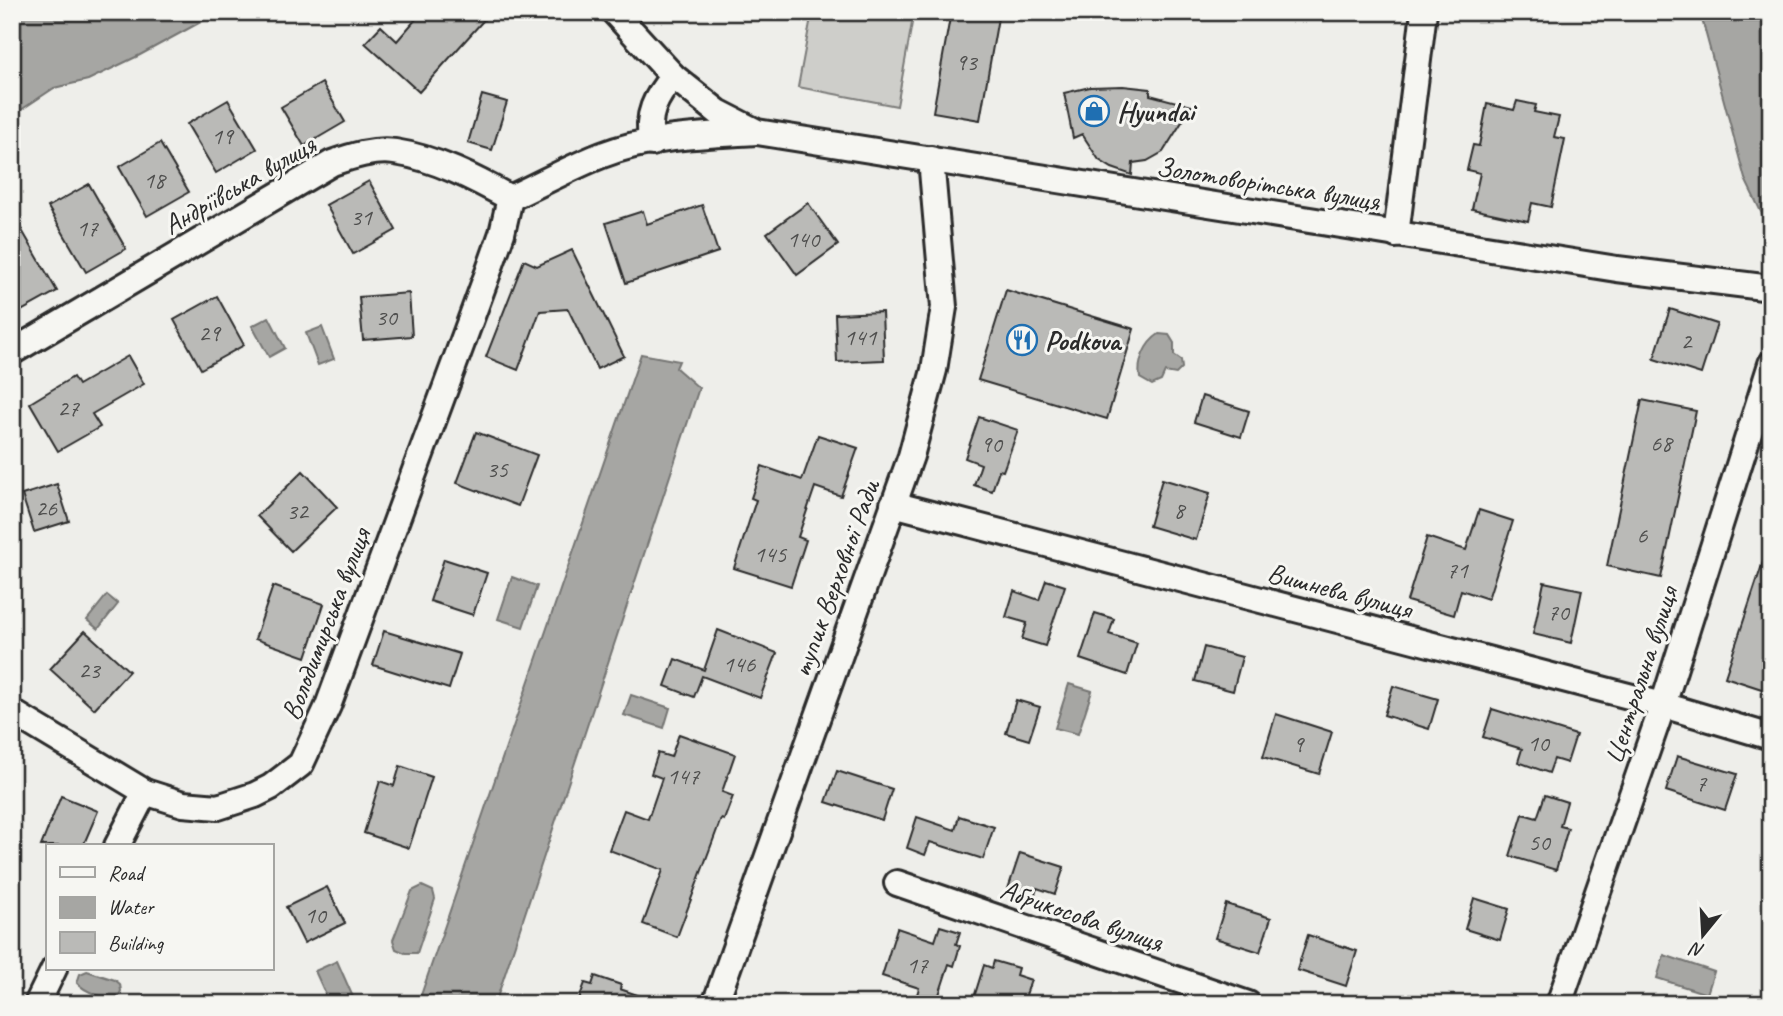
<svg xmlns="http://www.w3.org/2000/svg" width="1783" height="1016" viewBox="0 0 1783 1016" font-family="Caveat,sans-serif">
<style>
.pitch{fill:#cececa;stroke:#7c7c7a;stroke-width:2}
.water{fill:#a6a6a3;stroke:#757573;stroke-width:2}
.building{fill:#babab7;stroke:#2b2b2b;stroke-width:2}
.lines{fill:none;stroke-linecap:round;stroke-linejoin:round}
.minor-casing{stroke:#2b2b2b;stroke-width:30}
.minor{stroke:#f6f6f2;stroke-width:24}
.labels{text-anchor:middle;stroke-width:6;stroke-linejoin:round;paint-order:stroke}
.number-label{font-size:24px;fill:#4f4f4e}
.poi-label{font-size:28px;font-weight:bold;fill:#2b2b2b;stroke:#f6f6f2;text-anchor:start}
.street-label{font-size:28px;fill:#2b2b2b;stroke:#f6f6f2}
</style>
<rect width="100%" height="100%" fill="#eeeeea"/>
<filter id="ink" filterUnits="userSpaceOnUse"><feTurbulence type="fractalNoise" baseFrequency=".0143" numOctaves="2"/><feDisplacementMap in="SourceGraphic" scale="14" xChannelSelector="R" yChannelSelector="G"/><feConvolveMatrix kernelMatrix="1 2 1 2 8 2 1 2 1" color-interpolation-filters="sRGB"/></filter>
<g filter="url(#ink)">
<path class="pitch" d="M812 12H914L897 106 798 87Z"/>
<g class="water">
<path d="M12 12H219L140 55 88 80 54 88 12 116Z"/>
<path d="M1700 12H1771V213L1762 214 1745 179Z"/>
<path d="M269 317 285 348 269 357 252 326Z"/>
<path d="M322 327 334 359 318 365 306 333Z"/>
<path d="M1159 334 1169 335 1174 343V355L1181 360 1182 368 1176 374 1165 372 1161 381 1152 385 1140 378C1137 362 1145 343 1159 334Z"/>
<path d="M641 354 679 361 676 368 699 388 495 1004H418Z"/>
<path d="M512 577 537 586 523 627 498 619Z"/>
<path d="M107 595 118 604 98 629 87 620Z"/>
<path d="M1069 684 1092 691 1078 734 1055 728Z"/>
<path d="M631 695 670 708 664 728 624 715Z"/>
<path d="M422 886 433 891 435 899 417 953H405L396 949 393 940 412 891Z"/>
<path d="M1664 955 1714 972 1707 994 1657 978Z"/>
<path d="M337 961 353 997 330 1004 315 971Z"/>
<path d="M87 971 115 980 120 984 121 991 118 998C107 1000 85 992 77 983L80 974Z"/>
</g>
<g class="building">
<path d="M422 12H491L419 92 365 43 381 26 397 41Z"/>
<path d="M951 12H999L980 120 933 112Z"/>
<path d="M322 83 345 122 304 146 281 107Z"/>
<path d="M1123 86 1150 89V95L1192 106 1163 152 1147 161 1133 163 1132 175 1112 168 1099 160 1082 134 1073 138 1064 93 1090 87Z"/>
<path d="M482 95 507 102 492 150 468 143Z"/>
<path d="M228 100 257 149 216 173 187 124Z"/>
<path d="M1517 101 1536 105 1534 112 1559 117 1554 137 1565 139 1551 207 1532 203 1528 221 1472 209 1480 173 1467 170 1473 145 1479 146 1487 104 1514 110Z"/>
<path d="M160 143 189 192 147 216 119 167Z"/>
<path d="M369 181 396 230 353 254 326 205Z"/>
<path d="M89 184 126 249 86 272 48 207Z"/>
<path d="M808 203 838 245 797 275 767 233Z"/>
<path d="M702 205 718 252 626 283 606 223 643 211 647 224Z"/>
<path d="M12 213 57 291 12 316Z"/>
<path d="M572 250 624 356 597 369 568 309 540 311 518 370 486 357 524 260 537 266Z"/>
<path d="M1006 290 1134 329 1107 419 978 380Z"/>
<path d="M409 293 412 336 363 340 359 297Z"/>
<path d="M217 296 244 345 201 369 174 320Z"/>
<path d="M1670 309 1717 324 1701 374 1654 359Z"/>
<path d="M882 312 884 360 837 362 835 314Z"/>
<path d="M128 356 144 384 92 414 100 427 58 451 30 403 73 377 78 385Z"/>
<path d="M1202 396 1249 411 1241 437 1194 422Z"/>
<path d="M1642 400 1696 411 1661 578 1607 566Z"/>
<path d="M979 417 1018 430 1003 471 999 470 992 491 974 485 981 464 965 458Z"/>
<path d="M476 432 537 455 518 506 457 483Z"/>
<path d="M818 435 858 448 841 496 815 487 798 537 806 540 791 586 734 568 756 500 751 498 762 466 802 480Z"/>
<path d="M303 471 337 507 291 551 257 516Z"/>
<path d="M1162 479 1210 493 1196 540 1149 526Z"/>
<path d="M57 484 69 521 34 532 22 495Z"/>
<path d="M1479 510 1513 521 1488 599 1461 590 1454 615 1407 601 1427 537 1466 550Z"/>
<path d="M1767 550 1771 551V692L1725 677Z"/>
<path d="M444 559 487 573 473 615 430 601Z"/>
<path d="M1046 580 1065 586 1045 646 1022 639 1027 623 1006 617 1014 591 1039 600Z"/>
<path d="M1544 582 1582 590 1571 643 1533 634Z"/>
<path d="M273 586 324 604 306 657 255 639Z"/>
<path d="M1095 613 1114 619 1109 634 1137 643 1127 675 1080 659Z"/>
<path d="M718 630 777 653 760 698 702 676 694 697 665 686 675 659 704 670Z"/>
<path d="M85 631 129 671 94 709 50 669Z"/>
<path d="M384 631 460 654 449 689 373 665Z"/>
<path d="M1204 647 1242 657 1233 691 1195 681Z"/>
<path d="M1393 686 1438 699 1429 729 1384 715Z"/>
<path d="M1016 700 1040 707 1029 740 1006 733Z"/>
<path d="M1492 709 1576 735 1567 763 1554 759 1549 773 1518 762 1522 749 1483 737Z"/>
<path d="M1276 714 1332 732 1319 774 1263 757Z"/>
<path d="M679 734 735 754 722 792 733 796 724 820 721 819 677 937 643 924 663 870 609 850 624 810 648 819 662 778 651 774 658 753 671 757Z"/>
<path d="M1677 756 1737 774 1725 810 1666 791Z"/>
<path d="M400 766 432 777 409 848 364 833 380 781 394 786Z"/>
<path d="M837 771 892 789 882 820 826 802Z"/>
<path d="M1545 795 1567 802 1560 826 1568 828 1556 870 1510 856 1523 814 1537 818Z"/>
<path d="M61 796 98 811 83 846H41Z"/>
<path d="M959 816 994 827 983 859 930 842 925 855 907 848 917 817 955 830Z"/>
<path d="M1020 853 1064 867 1055 894 1037 888 1033 901 1007 892Z"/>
<path d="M327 887 345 923 304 943 286 907Z"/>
<path d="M1474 898 1509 909 1500 940 1465 929Z"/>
<path d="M1226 904 1271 918 1260 952 1215 938Z"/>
<path d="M940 926 960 932 956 944 960 946 954 966 949 964 936 1004H914L919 988 882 976 897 928 935 941Z"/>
<path d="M1308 935 1357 951 1346 986 1297 970Z"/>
<path d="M994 961 1018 968 1016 975 1031 980 1023 1004H972L984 965 992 968Z"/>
<path d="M595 976 621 985 620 989 655 1001V1004H585L586 1002 579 999 585 983 592 985Z"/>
</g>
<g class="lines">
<g class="minor-casing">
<g id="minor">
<path d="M614 12 673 76 718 112 757 132 1617 269 1771 288"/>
<path d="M652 143C645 115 656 97 673 76"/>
<path d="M510 198C541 184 571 167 602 155 650 136 706 135 756 132"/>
<path d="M1396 235 1424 12"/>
<path d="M12 352 332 163C352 156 374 149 395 152 435 158 476 179 510 198"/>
<path d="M893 504 1663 705 1771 737"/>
<path d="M12 712 145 792 183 804 218 807 255 795 271 787 301 764 328 706 489 270 502 233 510 198"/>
<path d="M117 846 145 792"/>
<path d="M897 883 1248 1004"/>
<path d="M37 1004 54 969"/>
<path d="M715 1004 911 456 934 370 944 307 931 159"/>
<path d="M1559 1004 1663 705 1771 364"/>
</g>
</g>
<use href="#minor" class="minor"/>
</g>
</g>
<defs>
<g id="shop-ring" transform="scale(1.575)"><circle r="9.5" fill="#f6f6f2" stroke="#1f6fb2" stroke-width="1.5"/><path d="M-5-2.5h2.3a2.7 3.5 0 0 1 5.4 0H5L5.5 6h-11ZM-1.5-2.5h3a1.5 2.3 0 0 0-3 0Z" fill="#1f6fb2"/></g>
<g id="restaurant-ring" transform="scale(1.575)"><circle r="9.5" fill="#f6f6f2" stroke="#1f6fb2" stroke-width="1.5"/><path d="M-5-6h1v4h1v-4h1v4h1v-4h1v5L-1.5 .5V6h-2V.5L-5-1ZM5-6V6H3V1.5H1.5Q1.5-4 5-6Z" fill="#1f6fb2"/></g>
</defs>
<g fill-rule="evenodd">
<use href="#shop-ring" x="1094" y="111"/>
<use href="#restaurant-ring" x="1022" y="340"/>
</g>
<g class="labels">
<g class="number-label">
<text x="966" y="70">93</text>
<text x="222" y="144">19</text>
<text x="154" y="188">18</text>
<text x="361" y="225">31</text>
<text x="87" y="236">17</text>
<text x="803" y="247">140</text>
<text x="386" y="325">30</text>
<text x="209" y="341">29</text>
<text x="860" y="345">141</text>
<text x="1686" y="349">2</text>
<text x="68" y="416">27</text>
<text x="1661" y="451">68</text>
<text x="991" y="452">90</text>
<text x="497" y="477">35</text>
<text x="46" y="516">26</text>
<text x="1179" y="518">8</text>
<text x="297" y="519">32</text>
<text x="1642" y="543">6</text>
<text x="770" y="562">145</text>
<text x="1457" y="578">71</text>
<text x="1558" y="620">70</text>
<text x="739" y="672">146</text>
<text x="89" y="678">23</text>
<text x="1538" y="751">10</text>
<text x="1298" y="752">9</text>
<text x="683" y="784">147</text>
<text x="1701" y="791">7</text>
<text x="1539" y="850">50</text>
<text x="315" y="923">10</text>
<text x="917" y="973">17</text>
</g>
<g class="poi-label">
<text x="1117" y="121">Hyundai</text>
<text x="1045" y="350">Podkova</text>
</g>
<g class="street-label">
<text transform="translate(1268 183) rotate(9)" y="10">Золотоворітська вулиця</text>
<text transform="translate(239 184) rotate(-30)" y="10">Андріївська вулиця</text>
<text transform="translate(835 578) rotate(-70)" y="10">тупик Верховної Ради</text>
<text transform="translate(1340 590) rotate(15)" y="10">Вишнева вулиця</text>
<text transform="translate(325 624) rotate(-69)" y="10">Володимирська вулиця</text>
<text transform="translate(1640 675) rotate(-72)" y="10">Центральна вулиця</text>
<text transform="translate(1082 915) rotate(19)" y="10">Абрикосова вулиця</text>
</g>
</g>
<rect width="1783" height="1016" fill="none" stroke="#f6f6f2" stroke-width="42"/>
<rect x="21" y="21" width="1741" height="974" fill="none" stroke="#2b2b2b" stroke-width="2.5" filter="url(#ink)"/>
<rect x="46" y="844" width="228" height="126" fill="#f6f6f2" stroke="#a5a5a2" stroke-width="2"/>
<rect x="60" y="867" width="35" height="10" fill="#f6f6f2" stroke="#a5a5a2" stroke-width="2"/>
<text x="108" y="880" font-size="21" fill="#2b2b2b">Road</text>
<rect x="60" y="897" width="35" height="21" fill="#a6a6a3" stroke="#a5a5a2" stroke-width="2"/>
<text x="108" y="914" font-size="21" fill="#2b2b2b">Water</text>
<rect x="60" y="932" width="35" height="21" fill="#babab7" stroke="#a5a5a2" stroke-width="2"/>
<text x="108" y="950" font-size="21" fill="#2b2b2b">Building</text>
<g transform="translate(1703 935) rotate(198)" stroke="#f6f6f2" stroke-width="5" paint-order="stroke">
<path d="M0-5L12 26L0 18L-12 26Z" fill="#2b2b2b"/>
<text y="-10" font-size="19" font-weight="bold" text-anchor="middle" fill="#2b2b2b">N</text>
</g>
</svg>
